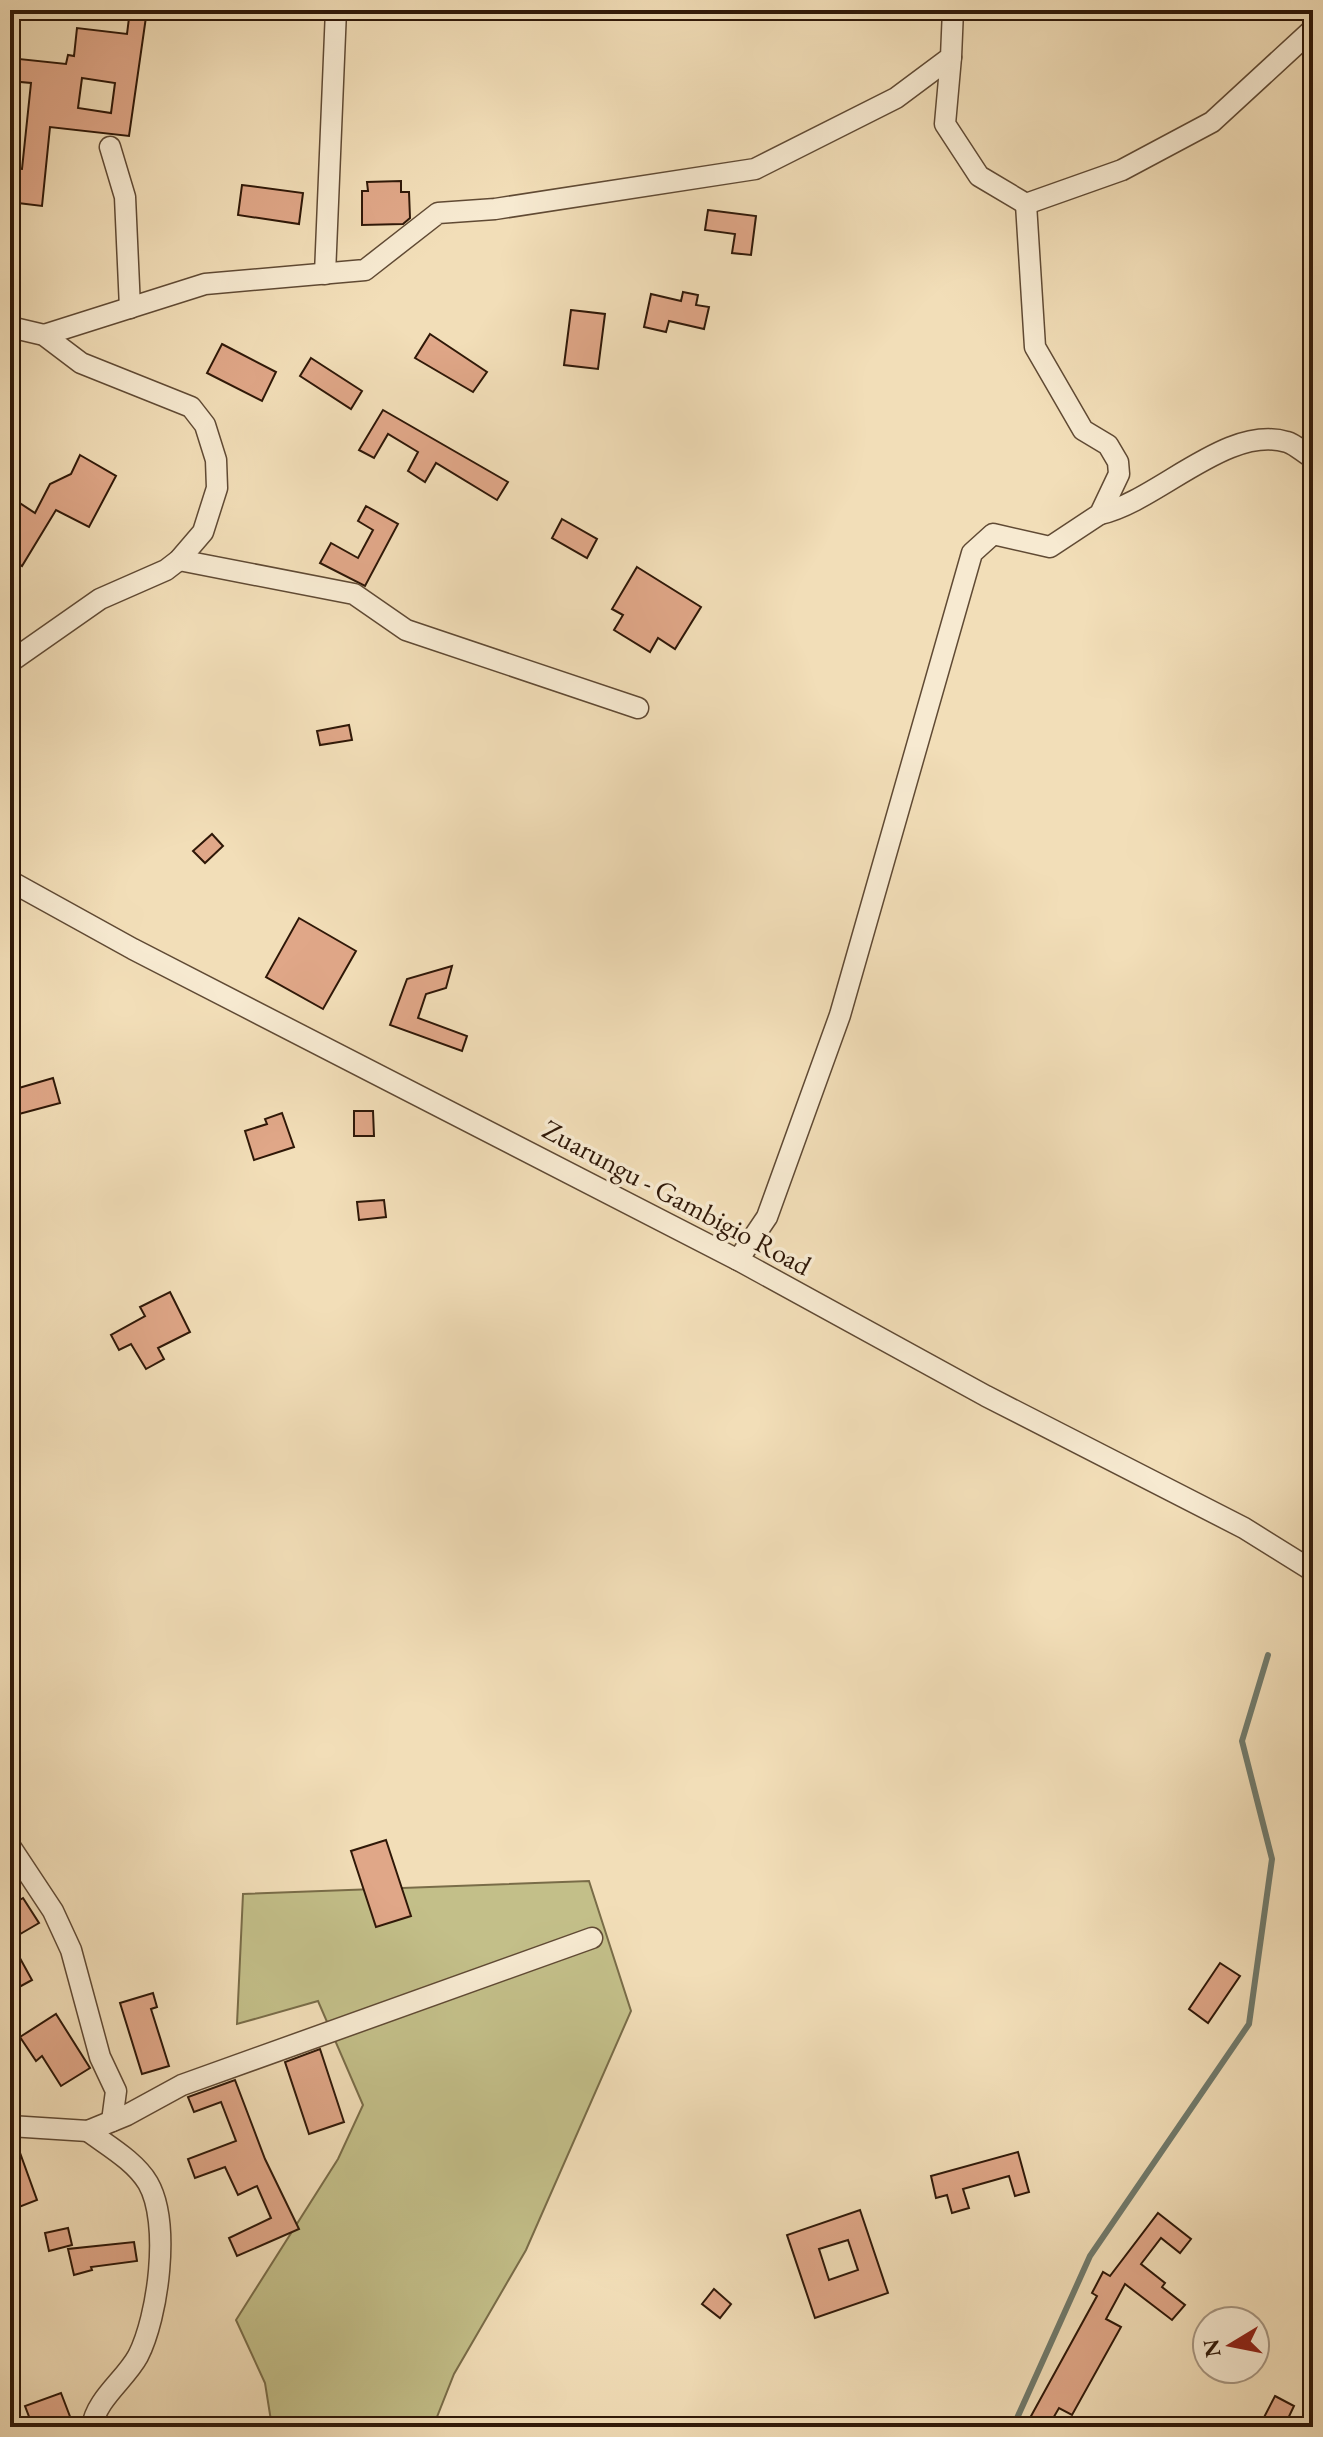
<svg xmlns="http://www.w3.org/2000/svg" width="1323" height="2437" viewBox="0 0 1323 2437" font-family="'EB Garamond',serif">
<style>
.green{fill:#c3bf89;stroke:#796c48;stroke-width:2}
.lines{fill:none;stroke-linecap:round;stroke-linejoin:round}
.stream{stroke:#707a6c;stroke-width:6}
.building{fill:#e0a788;stroke:#2f1808;stroke-width:2;fill-rule:evenodd}
.street-casing{stroke:#604a34;stroke-width:23}
.street{stroke:#f7ead1;stroke-width:20}
.labels{text-anchor:middle;stroke-width:7;stroke-linejoin:round;paint-order:stroke}
.street-label{font-size:28px;fill:#2f1808;stroke:#f7ead1}
</style>
<rect width="100%" height="100%" fill="#f2deb8"/>
<filter id="stains"><feTurbulence type="fractalNoise" baseFrequency=".0025" numOctaves="4"/><feColorMatrix values="0 0 0 0 .2 0 0 0 0 .09 0 0 0 0 .02 0 0 0 .5 -.17"/></filter>
<radialGradient id="worn" r=".72"><stop offset=".6" stop-color="#630" stop-opacity="0"/><stop offset="1" stop-color="#630" stop-opacity=".3"/></radialGradient>
<path class="green" d="M589 1881 631 2011 526 2250 454 2374 433 2427H272L265 2383 236 2320 338 2159 363 2105 318 2001 237 2024 243 1894Z"/>
<g class="lines">
<path class="stream" d="M1013 2427 1090 2256 1249 2024 1272 1859 1242 1741 1268 1655"/>
</g>
<g class="building">
<path d="M130 10H147L129 136 50 127 42 206 10 202V168L22 169 31 83 10 81V58L66 64 68 55 74 56 77 28 127 34ZM82 78 115 83 111 113 78 108Z"/>
<path d="M401 181V192H409L410 218 403 224 362 225V191H368L367 182Z"/>
<path d="M242 185 303 193 299 224 238 215Z"/>
<path d="M708 210 756 216 751 255 732 253 735 234 705 230Z"/>
<path d="M683 292 698 295 696 305 709 307 704 329 669 321 666 332 644 327 651 294 681 301Z"/>
<path d="M571 310 605 314 598 369 564 365Z"/>
<path d="M430 334 487 372 473 392 415 358Z"/>
<path d="M222 344 276 372 262 401 207 373Z"/>
<path d="M311 358 362 391 351 409 300 376Z"/>
<path d="M383 410 508 482 497 500 436 463 425 482 408 471 418 452 388 434 374 458 359 450Z"/>
<path d="M80 455 116 476 89 527 56 510 22 566 10 558V516L18 502 35 513 50 484 71 474Z"/>
<path d="M366 506 398 524 365 586 320 563 331 543 358 558 373 530 358 521Z"/>
<path d="M562 519 597 539 587 558 552 538Z"/>
<path d="M637 567 701 607 675 649 658 638 650 652 614 630 623 615 612 609Z"/>
<path d="M349 725 352 740 320 745 317 731Z"/>
<path d="M212 834 223 846 205 863 193 851Z"/>
<path d="M299 918 356 951 323 1009 266 977Z"/>
<path d="M452 966 446 988 426 994 418 1018 467 1036 462 1051 390 1025 407 979Z"/>
<path d="M53 1078 60 1103 19 1114 12 1090Z"/>
<path d="M354 1111H373L374 1136H354Z"/>
<path d="M282 1113 294 1147 254 1160 245 1131 267 1124 265 1119Z"/>
<path d="M384 1200 386 1217 359 1220 357 1202Z"/>
<path d="M170 1292 190 1332 158 1348 164 1359 146 1369 131 1344 119 1350 111 1335 145 1316 140 1307Z"/>
<path d="M386 1840 411 1916 376 1927 351 1851Z"/>
<path d="M23 1898 39 1923 10 1940 32 1980 10 1992V1906Z"/>
<path d="M1220 1963 1240 1976 1208 2023 1189 2009Z"/>
<path d="M153 1993 157 2007 151 2009 169 2066 142 2074 120 2003Z"/>
<path d="M56 2014 90 2068 61 2086 42 2056 36 2061 20 2037Z"/>
<path d="M320 2049 344 2122 309 2134 285 2062Z"/>
<path d="M235 2080 265 2159 299 2229 237 2256 229 2238 271 2218 257 2186 238 2195 225 2167 195 2178 188 2159 236 2141 221 2102 194 2112 188 2097Z"/>
<path d="M10 2139H15L37 2200 19 2207 10 2183Z"/>
<path d="M1018 2152 1029 2192 1015 2196 1009 2176 963 2189 969 2208 952 2213 947 2195 936 2198 931 2176Z"/>
<path d="M860 2210 888 2293 815 2318 787 2235ZM848 2240 858 2270 829 2280 819 2249Z"/>
<path d="M1158 2213 1191 2239 1180 2253 1161 2238 1141 2264 1165 2283 1162 2287 1185 2305 1172 2320 1125 2284 1106 2319 1121 2327 1072 2415 1059 2408 1048 2427H1025L1097 2296 1092 2293 1103 2272 1110 2276Z"/>
<path d="M68 2228 72 2245 49 2251 45 2233Z"/>
<path d="M134 2242 137 2261 91 2267 92 2270 74 2275 68 2249Z"/>
<path d="M714 2289 731 2304 720 2318 702 2304Z"/>
<path d="M61 2393 74 2427H33L25 2406Z"/>
<path d="M1275 2396 1294 2406 1284 2427H1259Z"/>
</g>
<g class="lines">
<g class="street-casing">
<g id="street">
<path d="M951 57 945 124 979 176 1026 204 1122 170 1212 122 1313 29"/>
<path d="M110 147 125 197 130 308"/>
<path d="M325 274 336 10"/>
<path d="M10 327 44 335 81 363 191 407 205 425 216 460 217 488 203 532 179 560 166 570 100 599 10 662"/>
<path d="M44 335 205 284 365 270 438 213 495 209 755 169 896 98 951 57 953 10"/>
<path d="M1100 514C1158 501 1227 424 1287 442 1295 444 1305 454 1313 458"/>
<path d="M179 560 354 594 406 630 638 708"/>
<path d="M10 881 133 949 738 1260 986 1396 1244 1528 1313 1571"/>
<path d="M738 1260 767 1217 840 1015 972 553 993 534 1050 547 1100 514 1119 474 1118 462 1108 445 1083 430 1035 347 1026 204"/>
<path d="M10 1846 53 1911 71 1950 100 2057 116 2091 112 2121"/>
<path d="M10 2126 88 2131 127 2115 182 2085 592 1938"/>
<path d="M88 2131C108 2146 135 2161 148 2183 171 2223 158 2317 138 2356 125 2380 96 2399 92 2427"/>
</g>
</g>
<use href="#street" class="street"/>
</g>
<g class="labels">
<g class="street-label">
<text transform="translate(677 1197) rotate(28)" y="10">Zuarungu - Gambigio Road</text>
</g>
</g>
<rect width="1323" height="2437" fill="none" stroke="#f2deb8" stroke-width="40"/>
<rect x="12" y="12" width="1299" height="2413" fill="none" stroke="#2f1808" stroke-width="4"/>
<rect x="20" y="20" width="1283" height="2397" fill="none" stroke="#2f1808" stroke-width="2"/>
<g transform="translate(1231 2345) rotate(260)"><circle r="38" fill="#f7ead1" stroke="#a79681" stroke-width="2"/>
<path d="M0-6L14 30L0 20L-14 30Z" fill="#8f2418"/>
<text y="-12" font-size="22" font-weight="bold" text-anchor="middle" fill="#2f1808">N</text>
</g>
<rect width="100%" height="100%" filter="url(#stains)"/>
<rect width="100%" height="100%" fill="url(#worn)"/>
</svg>
